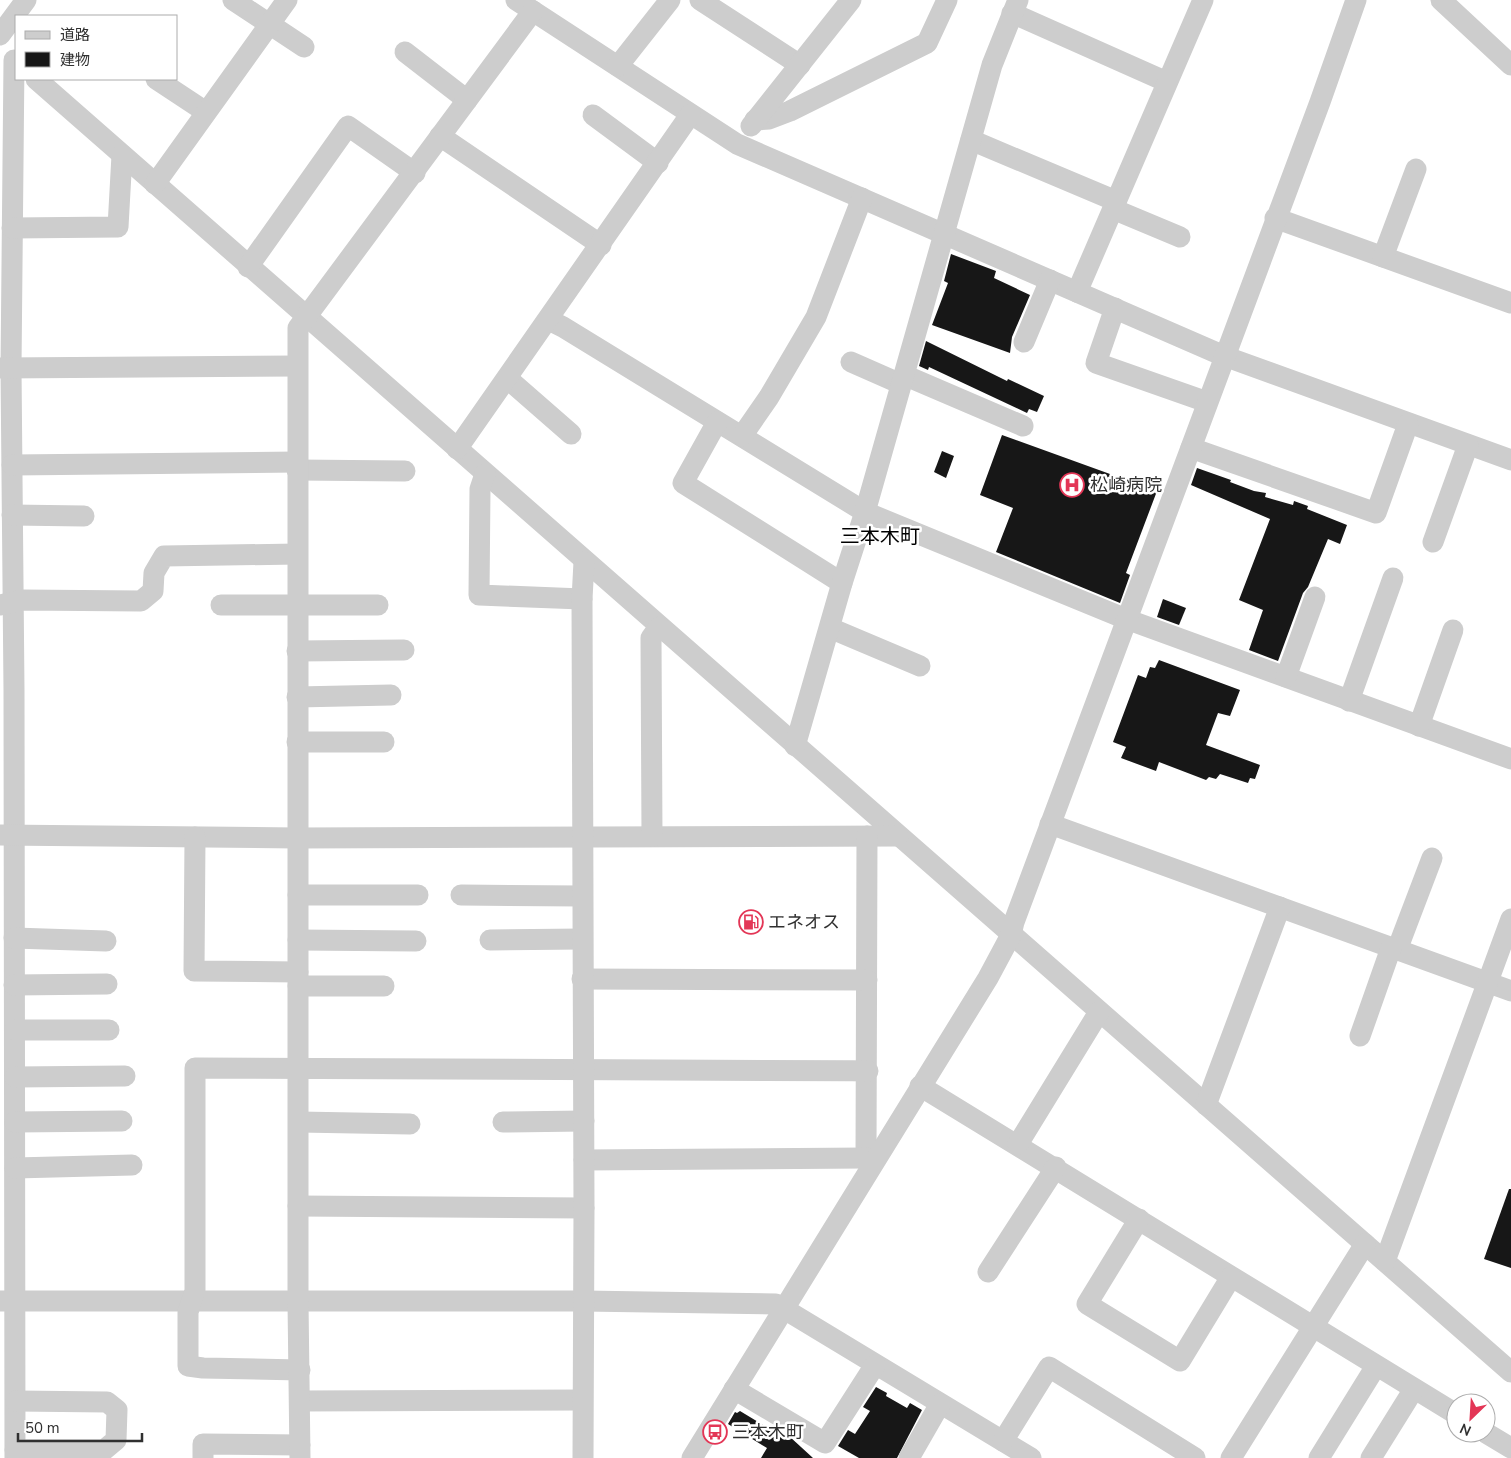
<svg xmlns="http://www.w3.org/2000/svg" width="1511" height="1458" viewBox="0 0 1511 1458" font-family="'Nunito Sans','Noto Sans JP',sans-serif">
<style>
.building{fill:#171717}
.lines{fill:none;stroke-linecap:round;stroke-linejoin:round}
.minor{stroke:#cdcdcd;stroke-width:21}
.labels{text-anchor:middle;stroke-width:5;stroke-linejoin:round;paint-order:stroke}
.poi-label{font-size:18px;fill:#303030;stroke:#fff;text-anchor:start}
.quarter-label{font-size:20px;fill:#000;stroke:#fff}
</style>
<rect width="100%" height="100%" fill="#fff"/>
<g class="building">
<path d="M951 254 996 271 994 278 1030 295 1012 337 1010 353 932 325 948 283 944 281Z"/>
<path d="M926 341 1007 381 1008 379 1044 396 1037 412 1029 409 1027 413 929 367 928 370 919 366Z"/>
<path d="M1002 435 1157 491 1126 573 1130 575 1120 603 996 552 1013 508 980 495Z"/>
<path d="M942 451 954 456 946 478 934 472Z"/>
<path d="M1197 468 1231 480 1230 482 1254 491 1266 493 1265 497 1293 505 1294 501 1308 506 1307 509 1347 525 1340 544 1328 539 1308 587 1303 593 1278 661 1249 650 1263 610 1239 600 1270 519 1191 485Z"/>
<path d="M1163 599 1186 608 1179 625 1157 617Z"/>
<path d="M1159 660 1240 690 1230 716 1218 713 1206 745 1260 765 1255 779 1250 778 1248 783 1220 774 1216 779 1209 777 1206 780 1159 762 1156 771 1121 758 1126 747 1113 742 1138 675 1146 678 1150 667 1155 668Z"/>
<path d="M1509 1189H1511V1268L1484 1259Z"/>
<path d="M876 1387 887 1393 886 1396 907 1408 910 1403 922 1410 897 1458H859L838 1446 848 1430 855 1434 870 1411 863 1407Z"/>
<path d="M740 1411 785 1438 789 1436 813 1458H761L767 1448 728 1424 735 1412 737 1413Z"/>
</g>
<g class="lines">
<g class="minor">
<path d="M233 0 304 47"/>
<path d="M516 0 737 144 1224 356 1511 460"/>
<path d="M700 0 800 65"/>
<path d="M1441 0 1511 65"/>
<path d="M1012 13 1167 82"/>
<path d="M0 35 26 0"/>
<path d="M405 52 467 100"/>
<path d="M14 60 11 368 14 690 15 1458"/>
<path d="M618 66 670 0"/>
<path d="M36 79 1511 1372"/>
<path d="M156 79 206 112"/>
<path d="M593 115 658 163"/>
<path d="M755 120 769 119 790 111 927 43 947 0"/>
<path d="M751 126 851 0"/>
<path d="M440 136 601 245"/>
<path d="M971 140 1116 201"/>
<path d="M155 184 287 0"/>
<path d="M1113 209 1180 237"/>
<path d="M1275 218 1511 303"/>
<path d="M12 228 118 227 122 155"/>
<path d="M1383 257 1416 169"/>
<path d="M248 267 348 126 415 173"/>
<path d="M1077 292 1203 0"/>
<path d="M1115 308 1096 363 1207 402"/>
<path d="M549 320 563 327 865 512 1126 619 1511 759"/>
<path d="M1024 342 1050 280"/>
<path d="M851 362 901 384"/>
<path d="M0 368 297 366"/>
<path d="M904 375 1023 426"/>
<path d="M508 379 571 434"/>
<path d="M717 422 683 483 842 583"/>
<path d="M742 436 769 397 816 317 862 198"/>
<path d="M1191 448 1376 513 1408 424"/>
<path d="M457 449 690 115"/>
<path d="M12 465 297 462"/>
<path d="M297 470 405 471"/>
<path d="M485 474 480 489 479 595 582 599"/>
<path d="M12 515 84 516"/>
<path d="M1433 542 1468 445"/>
<path d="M0 605 22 600 141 601 153 591 154 573 164 556 297 554"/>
<path d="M221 605H378"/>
<path d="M830 628 920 666"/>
<path d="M297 651 404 650"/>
<path d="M1286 677 1315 597"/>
<path d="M297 697 391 695"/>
<path d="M1349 701 1393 578"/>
<path d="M1419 726 1453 630"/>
<path d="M297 742H384"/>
<path d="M795 746 842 583 865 512 992 65 1018 0"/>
<path d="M1050 824 1511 991"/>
<path d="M0 835 297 838 898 836"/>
<path d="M652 836 651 638 659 627"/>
<path d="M867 836 866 1158 872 1164"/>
<path d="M195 837 194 971 298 972"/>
<path d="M298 895H418"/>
<path d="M461 895 582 896"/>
<path d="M14 938 106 941"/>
<path d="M298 940 416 941"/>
<path d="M490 940 582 939"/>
<path d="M1397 950 1432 858"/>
<path d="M582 979 867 980"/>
<path d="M14 985 107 984"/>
<path d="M298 986H384"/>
<path d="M15 1030H109"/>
<path d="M1360 1036 1391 948"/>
<path d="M15 1077 125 1076"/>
<path d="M920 1086 1456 1414"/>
<path d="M1206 1105 1280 907"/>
<path d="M15 1122 122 1121"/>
<path d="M299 1122 410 1124"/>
<path d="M503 1122 584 1121"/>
<path d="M1018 1144 1099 1012"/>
<path d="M584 1160 866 1158"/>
<path d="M15 1168 132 1165"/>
<path d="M298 1206 584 1208"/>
<path d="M1139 1219 1087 1304 1180 1361 1231 1277"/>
<path d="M1385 1261 1511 919"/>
<path d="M988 1272 1056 1167"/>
<path d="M0 1301H583L776 1304 1031 1458"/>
<path d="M300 1370 203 1368 188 1366V1312L195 1291V1068C420 1070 644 1069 868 1071"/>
<path d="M734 1389 825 1443 875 1365"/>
<path d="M300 1401 582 1400"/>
<path d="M1486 1433 1511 1448"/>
<path d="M1003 1441 1049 1367 1195 1458"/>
<path d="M15 1450H104L116 1440 117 1410 107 1402 16 1401"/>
<path d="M203 1458V1444L300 1445"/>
<path d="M300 1458 298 1302V328L533 11"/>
<path d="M583 1458 584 1208 582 599 584 562"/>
<path d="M692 1458 988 978 1011 935 1014 922 1320 102 1356 0"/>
<path d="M909 1458 940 1404"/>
<path d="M1231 1458 1365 1244"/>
<path d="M1319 1458 1376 1366"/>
<path d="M1371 1458 1414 1389"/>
</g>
</g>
<defs>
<g id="hospital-ring" transform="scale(1.25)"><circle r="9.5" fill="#fff" stroke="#e33656" stroke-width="1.5"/><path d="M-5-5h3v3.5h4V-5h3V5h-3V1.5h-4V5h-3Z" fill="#e33656"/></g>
<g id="fuel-ring" transform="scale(1.25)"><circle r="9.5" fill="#fff" stroke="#e33656" stroke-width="1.5"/><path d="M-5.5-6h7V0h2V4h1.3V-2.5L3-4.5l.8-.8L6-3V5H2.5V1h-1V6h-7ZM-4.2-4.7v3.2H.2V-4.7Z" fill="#e33656"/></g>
<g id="bus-ring" transform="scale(1.25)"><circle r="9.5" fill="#fff" stroke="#e33656" stroke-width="1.5"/><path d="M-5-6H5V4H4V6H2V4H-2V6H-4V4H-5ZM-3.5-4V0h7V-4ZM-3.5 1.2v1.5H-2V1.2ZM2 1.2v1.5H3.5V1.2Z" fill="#e33656"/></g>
</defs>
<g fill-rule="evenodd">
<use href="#hospital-ring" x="1072" y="485"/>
<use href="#fuel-ring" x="751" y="922"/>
<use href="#bus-ring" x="715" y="1432"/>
</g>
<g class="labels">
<g class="poi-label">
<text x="1090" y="491">松崎病院</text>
<text x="768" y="928">エネオス</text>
<text x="732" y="1438">三本木町</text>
</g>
<g class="quarter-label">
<text x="880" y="543">三本木町</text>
</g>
</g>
<rect x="15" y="15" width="162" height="65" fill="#ffffff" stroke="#acacac"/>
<rect x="25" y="31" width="25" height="8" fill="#cdcdcd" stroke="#acacac"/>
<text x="60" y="40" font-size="15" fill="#303030">道路</text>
<rect x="25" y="52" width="25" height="15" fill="#171717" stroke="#acacac"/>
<text x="60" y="65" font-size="15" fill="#303030">建物</text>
<g transform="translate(1471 1418) rotate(205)"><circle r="24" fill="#ffffff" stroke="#acacac"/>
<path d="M0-4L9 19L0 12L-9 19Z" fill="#e33656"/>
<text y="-8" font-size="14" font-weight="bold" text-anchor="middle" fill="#303030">N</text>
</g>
<path d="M18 1433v8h124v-8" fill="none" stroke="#303030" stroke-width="2.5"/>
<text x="25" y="1433" font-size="15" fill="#303030" stroke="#ffffff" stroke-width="4" paint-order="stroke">50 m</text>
</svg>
